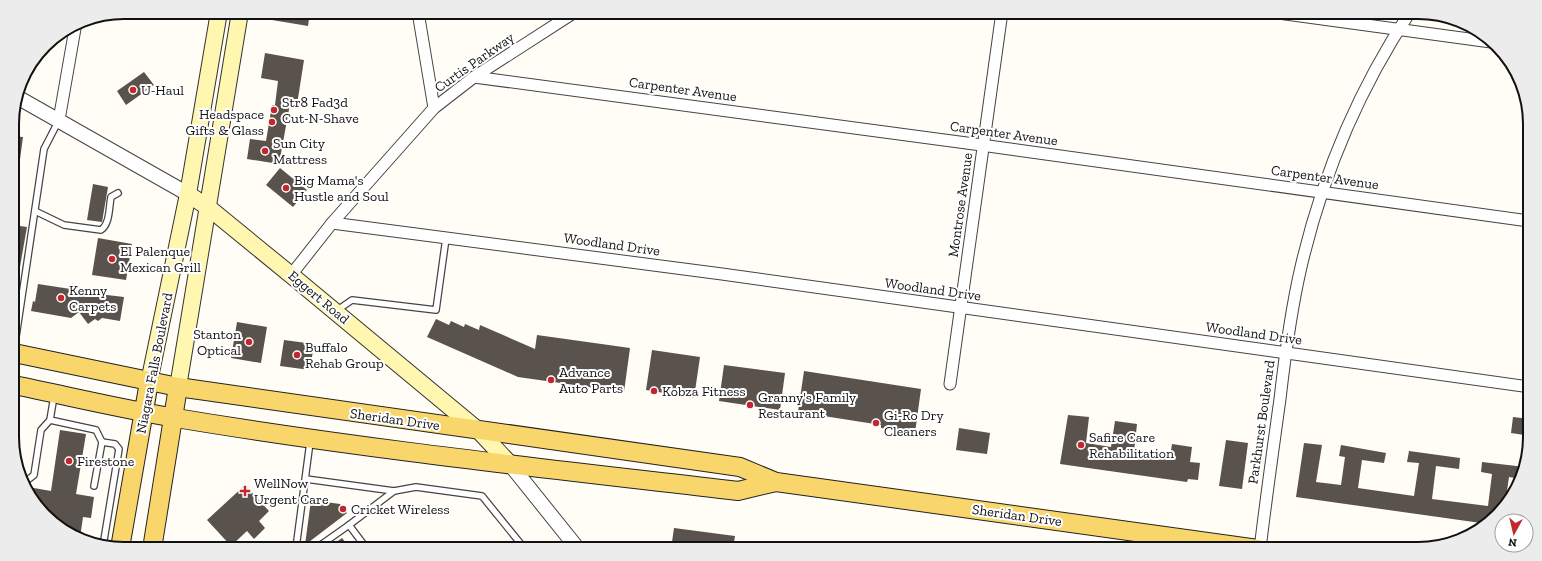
<svg xmlns="http://www.w3.org/2000/svg" width="1542" height="561" viewBox="0 0 1542 561" font-family="'Zilla Slab',serif">
<style>
.building{fill:#5a524d}
.lines{fill:none;stroke-linecap:round;stroke-linejoin:round}
.service-casing{stroke:#444;stroke-width:8}
.minor-casing{stroke:#444;stroke-width:13}
.tertiary-casing{stroke:#444;stroke-width:16}
.secondary-casing{stroke:#333;stroke-width:18}
.primary-casing{stroke:#222;stroke-width:20}
.service{stroke:#fff;stroke-width:5.5}
.minor{stroke:#fff;stroke-width:11}
.tertiary{stroke:#fff;stroke-width:14}
.secondary{stroke:#fff6b0;stroke-width:16}
.primary{stroke:#f9d66b;stroke-width:18}
.poi-dot{fill:#c4262e;stroke:#fff;stroke-width:1.5}
.labels{text-anchor:middle;stroke-width:4;stroke-linejoin:round;paint-order:stroke}
.street-label{font-size:14px;fill:#111;stroke:#fff}
.poi-label{font-size:14px;fill:#111;stroke:#fff;text-anchor:start}
.rim{fill:none;stroke:#111;stroke-width:2}
</style>
<rect width="100%" height="100%" fill="#fffdf5"/>
<g class="building">
<path d="M274 12H310L308 26 272 20Z"/>
<path d="M265 53 304 60 297 105 290 104 279 164 247 159 250 139 266 141 272 105H275L278 81 261 78Z"/>
<path d="M144 72 154 85 126 105 117 91Z"/>
<path d="M12 136 23 137 18 174H13Z"/>
<path d="M280 168 307 190 293 207 266 185Z"/>
<path d="M93 184 108 187 102 222 87 220Z"/>
<path d="M13 225 27 227 18 278 13 277Z"/>
<path d="M98 238 132 244 126 280 92 275Z"/>
<path d="M38 284 90 292V296L107 295 124 297 120 321 102 318 98 321 95 319 88 324 79 312 71 318 31 311 33 301 35 302Z"/>
<path d="M436 319 449 325 451 321 464 327 465 324 479 330 480 325 535 349 537 335 630 348 624 392 518 377 427 337Z"/>
<path d="M237 322 267 327 261 363 231 358Z"/>
<path d="M284 340 314 344 310 370 280 366Z"/>
<path d="M652 350 700 357 694 398 646 390Z"/>
<path d="M724 365 785 373 780 410 719 401Z"/>
<path d="M804 371 921 389 915 433 881 428V425L798 412Z"/>
<path d="M1068 415 1089 417 1086 443 1111 447 1115 421 1137 424 1134 452 1170 457 1172 444 1192 447 1190 462 1200 463 1198 480 1188 479 1187 482 1060 464Z"/>
<path d="M1513 417 1530 419V436L1511 433Z"/>
<path d="M959 428 990 433 987 454 956 450Z"/>
<path d="M60 430 86 434 76 494 94 497 91 518 83 517 80 538 40 511 28 487 51 491Z"/>
<path d="M1226 440 1248 443 1242 489 1219 486Z"/>
<path d="M1304 443 1322 445 1316 482 1341 485 1345 457 1339 456 1341 445 1386 453 1384 463 1362 460 1358 488 1414 496 1419 463 1407 462 1409 451 1460 458 1459 469 1436 466 1432 499 1488 506 1492 474 1481 472 1482 462 1525 467 1524 473 1520 479 1509 477 1506 498 1488 524 1296 497Z"/>
<path d="M245 485 269 511 259 521 265 528 254 539 247 531 231 546 207 520Z"/>
<path d="M311 500 340 504 347 513 305 545Z"/>
<path d="M674 528 735 536 733 549H671Z"/>
<path d="M342 538 351 549H327Z"/>
</g>
<g class="lines">
<g class="service-casing">
<g id="service">
<path d="M35 211 64 225 101 230C110 224 109 207 111 197L118 193"/>
<path d="M336 311 352 300 436 310 446 238"/>
<path d="M14 350 44 149 59 120"/>
<path d="M50 420 96 430 102 442 94 486"/>
<path d="M102 442 115 444 119 449 103 546"/>
<path d="M306 479 394 491 416 487 482 496 525 549"/>
<path d="M25 482 34 475 41 430 50 420 54 396"/>
<path d="M349 525 394 491"/>
<path d="M300 549 296 548 310 442"/>
<path d="M315 549 349 525 367 549"/>
</g>
</g>
<g class="minor-casing">
<g id="minor">
<path d="M418 12 434 108"/>
<path d="M1271 12 1491 42"/>
<path d="M474 77 974 144 1529 221"/>
<path d="M59 120 76 23"/>
<path d="M332 223 722 274 1530 387"/>
<path d="M291 275 332 223 434 108 474 77 575 12"/>
<path d="M950 384 1002 12"/>
<path d="M1260 549C1266 499 1273 449 1280 399 1285 355 1291 310 1301 267 1322 177 1359 89 1410 12"/>
</g>
</g>
<g class="tertiary-casing">
<g id="tertiary">
<path d="M17 97 188 194"/>
<path d="M509 463 578 549"/>
</g>
</g>
<g class="secondary-casing">
<g id="secondary">
<path d="M188 194 209 208 291 275 479 431 509 463"/>
<path d="M149 382 188 194 219 12"/>
<path d="M178 387 240 12"/>
</g>
</g>
<g class="primary-casing">
<g id="primary">
<path d="M14 353 178 387 740 467 776 482 1258 549"/>
<path d="M14 385C68 396 122 409 176 418 362 449 551 469 738 491L776 482"/>
<path d="M120 548 149 382"/>
<path d="M152 549 178 387"/>
</g>
</g>
<use href="#service" class="service"/>
<use href="#minor" class="minor"/>
<use href="#tertiary" class="tertiary"/>
<use href="#secondary" class="secondary"/>
<use href="#primary" class="primary"/>
</g>
<g class="poi-dot">
<circle cx="133" cy="90" r="4"/>
<circle cx="274" cy="110" r="4"/>
<circle cx="272" cy="122" r="4"/>
<circle cx="265" cy="151" r="4"/>
<circle cx="286" cy="188" r="4"/>
<circle cx="112" cy="259" r="4"/>
<circle cx="61" cy="298" r="4"/>
<circle cx="249" cy="342" r="4"/>
<circle cx="297" cy="355" r="4"/>
<circle cx="551" cy="380" r="4"/>
<circle cx="654" cy="391" r="4"/>
<circle cx="750" cy="405" r="4"/>
<circle cx="876" cy="423" r="4"/>
<circle cx="1081" cy="445" r="4"/>
<circle cx="69" cy="461" r="4"/>
<path d="M243 485h4v4h4v4h-4v4h-4v-4h-4v-4h4z"/>
<circle cx="343" cy="509" r="4"/>
</g>
<g class="labels">
<g class="street-label">
<text transform="translate(474 62) rotate(-35)" y="5">Curtis Parkway</text>
<text transform="translate(683 89) rotate(8)" y="5">Carpenter Avenue</text>
<text transform="translate(1004 133) rotate(8)" y="5">Carpenter Avenue</text>
<text transform="translate(1325 177) rotate(8)" y="5">Carpenter Avenue</text>
<text transform="translate(960 205) rotate(-82)" y="5">Montrose Avenue</text>
<text transform="translate(612 244) rotate(8)" y="5">Woodland Drive</text>
<text transform="translate(933 289) rotate(8)" y="5">Woodland Drive</text>
<text transform="translate(319 297) rotate(40)" y="5">Eggert Road</text>
<text transform="translate(1254 333) rotate(8)" y="5">Woodland Drive</text>
<text transform="translate(154 363) rotate(-79)" y="5">Niagara Falls Boulevard</text>
<text transform="translate(395 419) rotate(8)" y="5">Sheridan Drive</text>
<text transform="translate(1261 422) rotate(-82)" y="5">Parkhurst Boulevard</text>
<text transform="translate(1017 515) rotate(8)" y="5">Sheridan Drive</text>
</g>
<g class="poi-label">
<text x="141" y="95">U-Haul</text>
<text x="282" y="107">Str8 Fad3d<tspan x="282" dy="16">Cut-N-Shave</tspan></text>
<text x="264" y="119" text-anchor="end">Headspace<tspan x="264" dy="16">Gifts &amp; Glass</tspan></text>
<text x="273" y="148">Sun City<tspan x="273" dy="16">Mattress</tspan></text>
<text x="294" y="185">Big Mama's<tspan x="294" dy="16">Hustle and Soul</tspan></text>
<text x="120" y="256">El Palenque<tspan x="120" dy="16">Mexican Grill</tspan></text>
<text x="69" y="295">Kenny<tspan x="69" dy="16">Carpets</tspan></text>
<text x="241" y="339" text-anchor="end">Stanton<tspan x="241" dy="16">Optical</tspan></text>
<text x="305" y="352">Buffalo<tspan x="305" dy="16">Rehab Group</tspan></text>
<text x="559" y="377">Advance<tspan x="559" dy="16">Auto Parts</tspan></text>
<text x="662" y="396">Kobza Fitness</text>
<text x="758" y="402">Granny's Family<tspan x="758" dy="16">Restaurant</tspan></text>
<text x="884" y="420">Gi-Ro Dry<tspan x="884" dy="16">Cleaners</tspan></text>
<text x="1089" y="442">Safire Care<tspan x="1089" dy="16">Rehabilitation</tspan></text>
<text x="77" y="466">Firestone</text>
<text x="254" y="488">WellNow<tspan x="254" dy="16">Urgent Care</tspan></text>
<text x="351" y="514">Cricket Wireless</text>
</g>
</g>
<path d="M0 0H1542V561H0ZM124 19H1418A105 105 0 0 1 1523 124V437A105 105 0 0 1 1418 542H124A105 105 0 0 1 19 437V124A105 105 0 0 1 124 19Z" fill="#ececec" fill-rule="evenodd"/>
<path class="rim" d="M124 19H1418A105 105 0 0 1 1523 124V437A105 105 0 0 1 1418 542H124A105 105 0 0 1 19 437V124A105 105 0 0 1 124 19Z"/>
<g transform="translate(1514 533) rotate(188)"><circle r="19" fill="#ffffff" stroke="#a0a0a0"/>
<path d="M0-3L7 15L0 10L-7 15Z" fill="#c4262e"/>
<text y="-6" font-size="11" font-weight="bold" text-anchor="middle" fill="#111111">N</text>
</g>
</svg>
